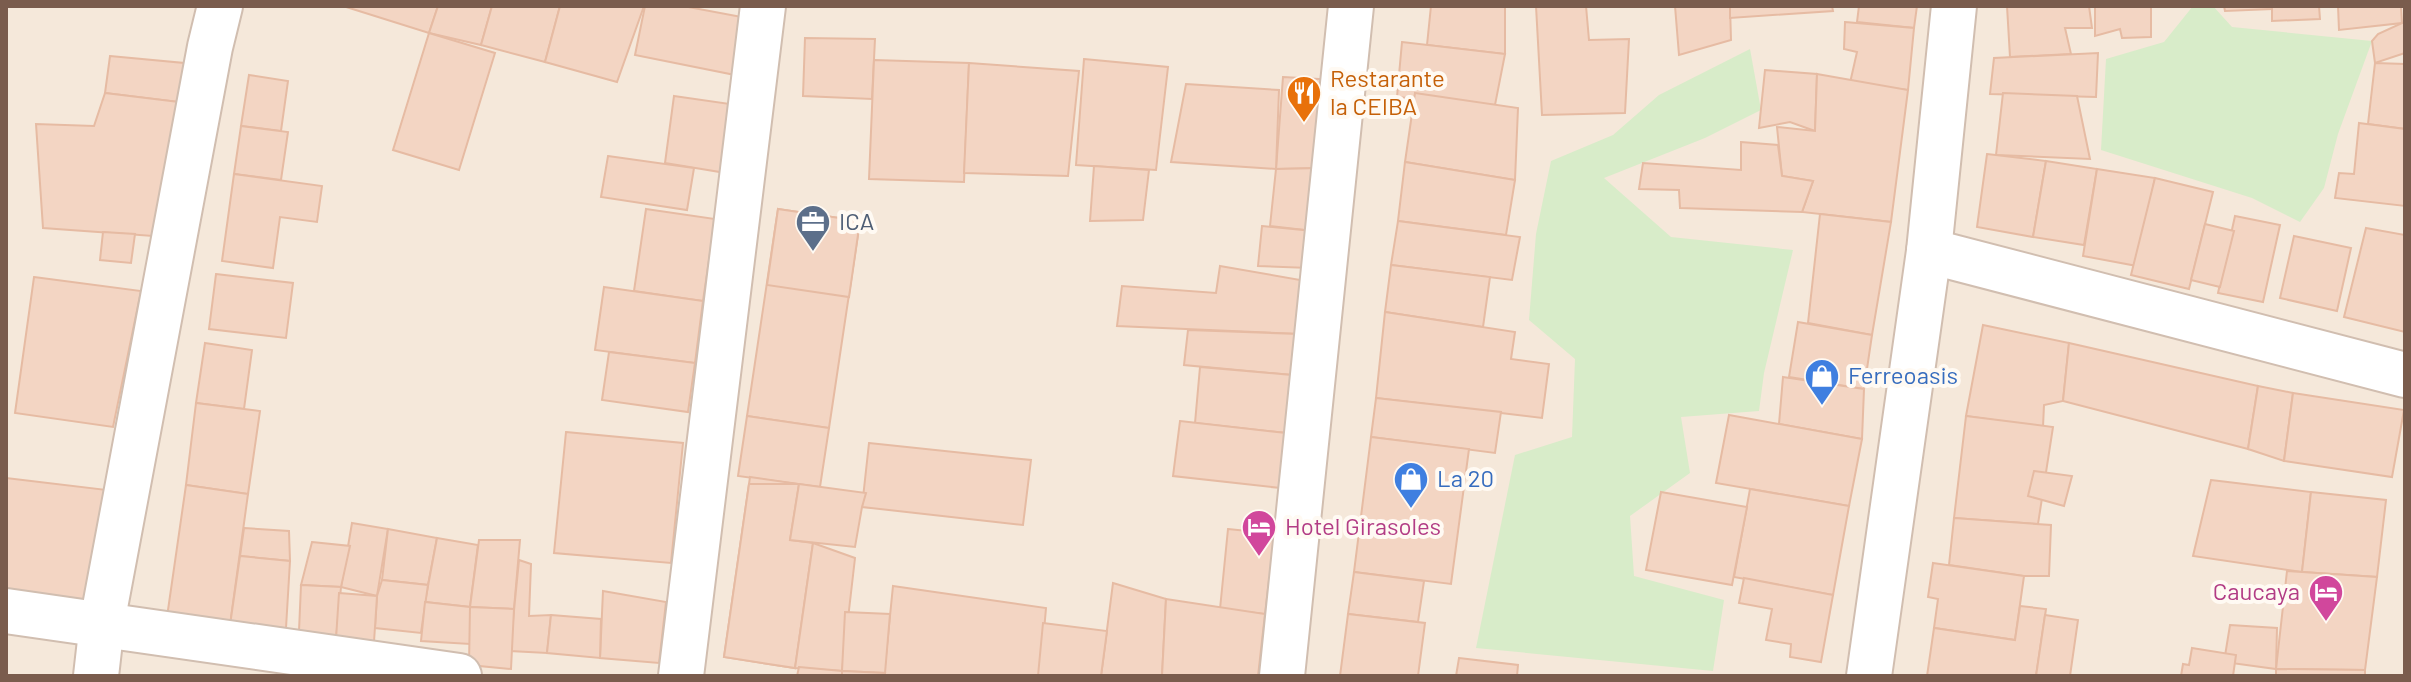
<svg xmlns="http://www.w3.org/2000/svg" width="2411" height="682" viewBox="0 0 2411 682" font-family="Barlow,sans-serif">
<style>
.residential{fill:#f5e8da}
.green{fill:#d8ecc9}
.building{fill:#f3d5c3;stroke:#e6bba3;stroke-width:2}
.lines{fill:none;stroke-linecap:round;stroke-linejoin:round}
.minor-casing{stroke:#d1beb0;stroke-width:48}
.minor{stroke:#fff;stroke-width:44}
.labels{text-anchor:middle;stroke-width:8;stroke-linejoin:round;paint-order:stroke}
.food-label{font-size:24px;fill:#c56008;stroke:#fffaf3;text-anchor:start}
.service-label{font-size:24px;fill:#4e5e75;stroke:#fffaf3;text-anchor:start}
.shop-label{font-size:24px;fill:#366cbe;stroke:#fffaf3;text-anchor:start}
.hotel-label{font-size:24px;fill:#b23c85;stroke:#fffaf3;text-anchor:start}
</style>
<rect width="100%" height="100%" fill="#fdf6ec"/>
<rect class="residential" x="6" y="6" width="2399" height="670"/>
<g class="green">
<path d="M2193 6H2213L2232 27 2372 41 2338 134 2324 188 2300 222 2252 198 2101 150 2106 59 2164 42Z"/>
<path d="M1750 49 1761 110 1705 138 1604 178 1671 237 1793 250 1764 373 1759 411 1681 417 1690 473 1630 516 1634 576 1724 600 1713 671 1476 648 1515 455 1572 437 1575 359 1529 320 1536 234 1551 161 1613 135 1659 95Z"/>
</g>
<g class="building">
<path d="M343 6H438L429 33Z"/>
<path d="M438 6H492L481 45 429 33Z"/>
<path d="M492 6H560L545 62 481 45Z"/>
<path d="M560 6H644L617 82 545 62Z"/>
<path d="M645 6H683L747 18 735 75 635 55Z"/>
<path d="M1431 6H1505V54L1427 45Z"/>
<path d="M1536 6H1586L1589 40 1629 39 1625 113 1542 115Z"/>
<path d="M1675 6H1730L1731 40 1679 55Z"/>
<path d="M1730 6H1832L1833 11 1730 18Z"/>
<path d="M1859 6H1917L1914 28 1857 22Z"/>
<path d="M2007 6H2089L2092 28H2065L2071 54 2010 57Z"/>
<path d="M2095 6H2151V37L2122 38 2120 29 2095 36Z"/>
<path d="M2224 6H2272V9L2225 11Z"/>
<path d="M2272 6H2319L2320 19 2272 21Z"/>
<path d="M2338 6H2401L2402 23 2339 30Z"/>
<path d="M1845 22 1914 28 1908 90 1850 83 1857 52 1844 49Z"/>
<path d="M2402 23H2405V53L2375 63 2372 41 2378 34Z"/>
<path d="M429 33 495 53 459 170 393 150Z"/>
<path d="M805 38 875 39 872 99 803 96Z"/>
<path d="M1402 42 1505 54 1495 105 1397 97Z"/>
<path d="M2098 53 2096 97 1990 94 1994 58Z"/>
<path d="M110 56 184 63 179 102 105 93Z"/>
<path d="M1084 59 1168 67 1156 170 1076 165Z"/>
<path d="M874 60 969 63 964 182 869 179Z"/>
<path d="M969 63 1079 71 1068 176 964 173Z"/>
<path d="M2375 63 2405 64V129L2368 124Z"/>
<path d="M1765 70 1817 74 1815 131 1790 122 1759 128Z"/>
<path d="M1817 74 1908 90 1891 222 1802 212 1813 181 1782 176 1777 127 1815 131Z"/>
<path d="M249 75 288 81 281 131 241 126Z"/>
<path d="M1283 77 1336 80 1321 168 1276 169Z"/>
<path d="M1186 84 1279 90 1276 169 1171 162Z"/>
<path d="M105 93 179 102 153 236 43 228 36 124 94 126Z"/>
<path d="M1415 93 1518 108 1515 180 1405 162Z"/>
<path d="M2003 93 2077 96 2090 159 1996 155Z"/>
<path d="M674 96 737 105 726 173 665 163Z"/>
<path d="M2359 123 2405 129V206L2335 198 2339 173 2354 174Z"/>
<path d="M241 126 288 132 281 180 234 174Z"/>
<path d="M1741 142 1778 145 1782 176 1813 181 1802 212 1680 208 1679 190 1639 189 1643 163 1741 170Z"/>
<path d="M1987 154 2046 161 2033 237 1977 227Z"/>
<path d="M608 156 694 168 687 210 601 197Z"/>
<path d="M2046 161 2097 169 2084 245 2033 237Z"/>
<path d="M1405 162 1515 180 1506 235 1398 221Z"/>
<path d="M1094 166 1149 170 1143 220 1090 221Z"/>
<path d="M1321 168 1313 231 1270 226 1276 169Z"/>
<path d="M2097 169 2155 178 2137 266 2083 256Z"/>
<path d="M234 174 322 186 317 222 280 217 273 268 222 261Z"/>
<path d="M2155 178 2213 192 2189 289 2131 275Z"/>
<path d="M646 209 715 219 703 301 634 291Z"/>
<path d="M778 209 860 221 829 428 747 416Z"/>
<path d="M778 209 860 221 849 297 767 285Z"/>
<path d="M1820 214 1891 222 1872 335 1808 323Z"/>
<path d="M2235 216 2280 225 2263 302 2218 293Z"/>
<path d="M1398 221 1520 237 1512 280 1391 265Z"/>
<path d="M2205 224 2234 231 2220 287 2191 280Z"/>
<path d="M1262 226 1313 231 1309 268 1258 266Z"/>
<path d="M2366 228 2405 235V332L2344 317Z"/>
<path d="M103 232 135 234 131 263 100 260Z"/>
<path d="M2294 236 2351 248 2337 311 2280 298Z"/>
<path d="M1391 265 1490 277 1483 327 1385 312Z"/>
<path d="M1220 266 1306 281 1299 334 1117 326 1122 286 1216 293Z"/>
<path d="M216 274 293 283 286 338 209 329Z"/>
<path d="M34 277 141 291 113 427 15 413Z"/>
<path d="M604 287 703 301 695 363 595 350Z"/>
<path d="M1385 312 1515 332 1511 359 1549 364 1542 418 1376 398Z"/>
<path d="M1798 322 1872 335 1864 389 1789 377Z"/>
<path d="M1983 325 2069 343 2063 401 2044 405 2043 427 1966 416Z"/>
<path d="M1188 330 1299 334 1292 375 1184 365Z"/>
<path d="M205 343 252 350 244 409 196 403Z"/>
<path d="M2069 343 2258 386 2248 449 2063 401Z"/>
<path d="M609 352 695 363 688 412 602 400Z"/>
<path d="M1200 367 1292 375 1286 433 1195 423Z"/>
<path d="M1783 377 1864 389 1862 439 1779 424Z"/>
<path d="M2258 386 2293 393 2284 461 2248 449Z"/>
<path d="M2293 393 2404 410 2392 477 2284 461Z"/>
<path d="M1376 398 1501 412 1495 453 1371 437Z"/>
<path d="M196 403 260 411 248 494 186 485Z"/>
<path d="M1729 415 1862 439 1849 506 1716 483Z"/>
<path d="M747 416 829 428 820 487 738 476Z"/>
<path d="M1966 416 2053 427 2038 524 1954 518Z"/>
<path d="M1180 421 1286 433 1280 488 1173 476Z"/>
<path d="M566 432 683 443 671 563 554 553Z"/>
<path d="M1371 437 1469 449 1451 584 1354 572Z"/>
<path d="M869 443 1031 460 1023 525 862 507Z"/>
<path d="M2034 471 2072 476 2064 506 2028 496Z"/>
<path d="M750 477 799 484 790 540 813 543 795 668 724 657Z"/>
<path d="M6 478 107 490 93 603 6 592Z"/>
<path d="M2211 480 2311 492 2302 572 2193 556Z"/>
<path d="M749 484H799L790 540 813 543 795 668 724 657Z"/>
<path d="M799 484 866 493 862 507 855 547 790 540Z"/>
<path d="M186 485 248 494 230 625 167 617Z"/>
<path d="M1750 489 1849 506 1833 595 1734 577Z"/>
<path d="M1661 492 1747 507 1732 585 1646 570Z"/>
<path d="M2311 492 2386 500 2377 577 2302 572Z"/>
<path d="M1954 518 2051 525 2049 576H2024L1949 565Z"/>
<path d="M352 523 388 529 377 596 341 587Z"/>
<path d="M244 528 289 531 290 561 240 556Z"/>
<path d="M388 529 437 538 428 585 382 580Z"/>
<path d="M1228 529 1295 536 1290 583 1269 580 1265 614 1220 609Z"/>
<path d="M437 538 478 545 470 607 425 602Z"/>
<path d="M479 540H520L514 609 470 607Z"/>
<path d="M312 542 350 546 341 587 301 585Z"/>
<path d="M813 543 855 558 842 671 795 668Z"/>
<path d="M240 556 290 561 286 628 230 625Z"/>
<path d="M519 560 531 564 529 616 551 615 547 653 510 651Z"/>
<path d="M1933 563 2024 576 2015 640 1934 628 1938 599 1928 597Z"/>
<path d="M2287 571 2377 577 2365 670 2276 669Z"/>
<path d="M1354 572 1424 581 1418 622 1348 614Z"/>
<path d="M1744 578 1833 595 1821 662 1790 657 1791 644 1766 640 1772 609 1739 603Z"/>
<path d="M382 580 428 585 421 633 375 628 377 596Z"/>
<path d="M1113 583 1166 599 1162 676H1101Z"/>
<path d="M301 585 341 587 336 639 299 631Z"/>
<path d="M893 586 1046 608 1040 676H884Z"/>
<path d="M603 591 666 602 659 663 600 658Z"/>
<path d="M339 593 377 596 374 642 336 639Z"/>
<path d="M1166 599 1265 614 1258 676H1162Z"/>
<path d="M425 602 470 607V644L421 641Z"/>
<path d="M2020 606 2046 609 2036 676H1927L1934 628 2015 640Z"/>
<path d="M470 607 514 609 511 669 469 665Z"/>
<path d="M845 612 890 614 885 673 842 671Z"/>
<path d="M1348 614 1425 623 1418 676H1340Z"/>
<path d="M551 615 601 619 600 658 547 653Z"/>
<path d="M2045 615 2078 620 2070 676H2036Z"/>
<path d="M1043 623 1107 631 1101 676H1038Z"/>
<path d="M2230 625 2277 628 2276 669 2224 662Z"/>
<path d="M2192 648 2236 655 2233 676H2181L2183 664 2189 665Z"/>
<path d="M1459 658 1518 665 1517 676H1456Z"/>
<path d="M799 667 842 671V676H797Z"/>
<path d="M2276 669 2365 670V676H2276Z"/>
<path d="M842 671 885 673 884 676H842Z"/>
</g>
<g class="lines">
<g class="minor-casing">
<g id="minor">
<path d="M1929 251 2405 375"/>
<path d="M6 611 459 676"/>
<path d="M96 676 102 623 210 47 220 6"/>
<path d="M681 676 763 6"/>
<path d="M1282 676 1351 6"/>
<path d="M1869 676 1929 251 1954 6"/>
</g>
</g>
<use href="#minor" class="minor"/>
</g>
<defs>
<g id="restaurant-pin" transform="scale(1.8)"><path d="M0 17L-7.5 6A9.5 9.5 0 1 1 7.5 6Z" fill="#e8710a" stroke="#fffaf3"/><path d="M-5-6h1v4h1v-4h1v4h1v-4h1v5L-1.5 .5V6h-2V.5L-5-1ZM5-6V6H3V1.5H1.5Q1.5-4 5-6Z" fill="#fff"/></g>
<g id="office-pin" transform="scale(1.8)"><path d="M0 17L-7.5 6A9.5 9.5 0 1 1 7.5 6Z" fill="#5c6f8a" stroke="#fffaf3"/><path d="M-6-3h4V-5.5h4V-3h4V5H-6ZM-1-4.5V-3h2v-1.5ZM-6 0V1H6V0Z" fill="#fff"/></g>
<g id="shop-pin" transform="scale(1.8)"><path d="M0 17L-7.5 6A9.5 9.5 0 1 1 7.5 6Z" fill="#3f7fe0" stroke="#fffaf3"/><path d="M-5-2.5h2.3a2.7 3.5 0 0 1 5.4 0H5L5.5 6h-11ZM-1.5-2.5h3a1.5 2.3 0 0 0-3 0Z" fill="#fff"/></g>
<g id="hotel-pin" transform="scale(1.8)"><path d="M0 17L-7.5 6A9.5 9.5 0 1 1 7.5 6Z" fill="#d1479c" stroke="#fffaf3"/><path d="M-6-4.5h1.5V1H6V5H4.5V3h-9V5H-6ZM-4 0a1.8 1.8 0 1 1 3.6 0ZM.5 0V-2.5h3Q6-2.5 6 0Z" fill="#fff"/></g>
</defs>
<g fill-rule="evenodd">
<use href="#restaurant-pin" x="1304" y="93"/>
<use href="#office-pin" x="813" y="222"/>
<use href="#shop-pin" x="1822" y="376"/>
<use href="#shop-pin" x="1411" y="479"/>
<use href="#hotel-pin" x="1259" y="527"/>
<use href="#hotel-pin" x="2326" y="592"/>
</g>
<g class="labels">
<g class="food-label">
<text x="1330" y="87">Restarante<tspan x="1330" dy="28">la CEIBA</tspan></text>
</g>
<g class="service-label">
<text x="839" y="230">ICA</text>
</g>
<g class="shop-label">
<text x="1848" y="384">Ferreoasis</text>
<text x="1437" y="487">La 20</text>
</g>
<g class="hotel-label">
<text x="1285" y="535">Hotel Girasoles</text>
<text x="2300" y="600" text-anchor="end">Caucaya</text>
</g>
</g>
<rect width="2411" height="682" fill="none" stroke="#7a5c4d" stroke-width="16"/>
</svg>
